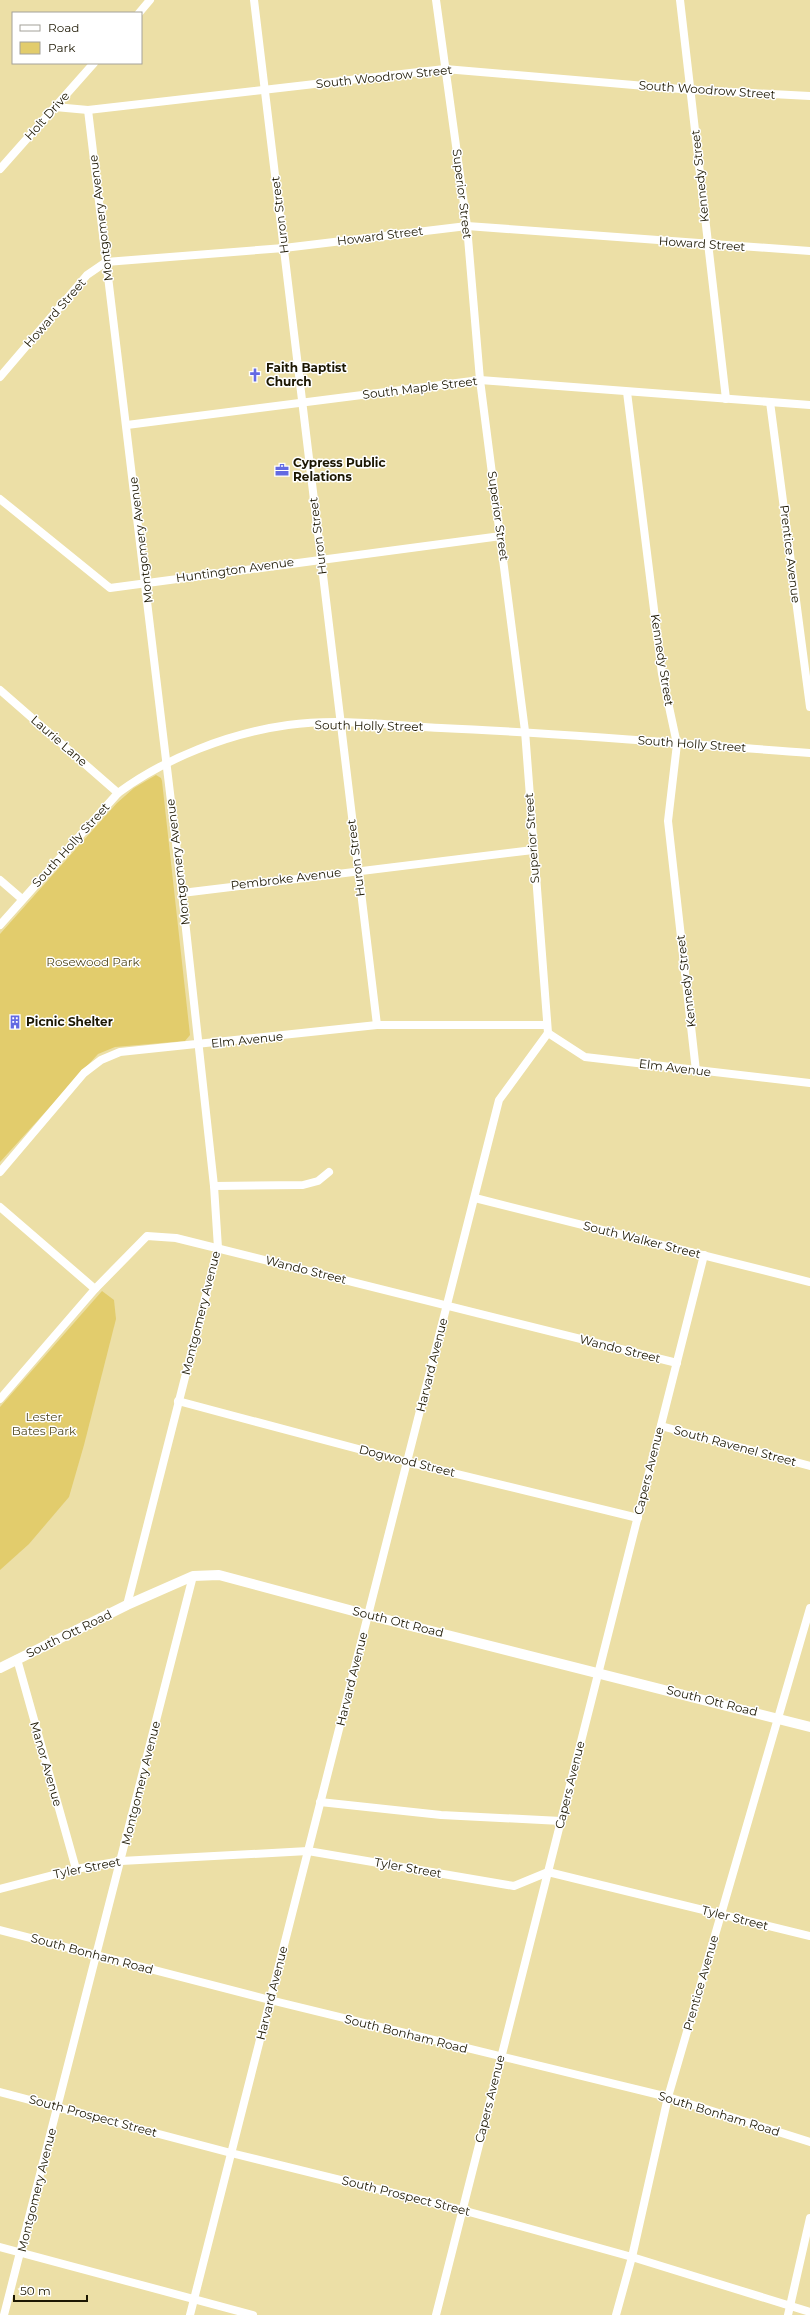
<svg xmlns="http://www.w3.org/2000/svg" width="810" height="2315" viewBox="0 0 810 2315" font-family="Montserrat,sans-serif">
<style>
.green{fill:#e2cc6c}
.lines{fill:none;stroke-linecap:round;stroke-linejoin:round}
.minor{stroke:#fff;stroke-width:8}
.tertiary{stroke:#fff;stroke-width:10}
.labels{text-anchor:middle;stroke-width:3;stroke-linejoin:round;paint-order:stroke}
.street-label{font-size:12px;fill:#1c1702;stroke:#fff}
.poi-label{font-size:12px;font-weight:bold;fill:#1c1702;stroke:#fff;text-anchor:start}
.park-label{font-size:12px;fill:#524920;stroke:#fff}
</style>
<rect width="100%" height="100%" fill="#ecdfa6"/>
<g class="green">
<path d="M156 775 161 778 162 781 190 1035 185 1041 115 1047 98 1054 0 1162V934L117 803 134 788Z"/>
<path d="M102 1291 114 1300 116 1319 84 1445 69 1497 29 1544 0 1570V1407Z"/>
</g>
<g class="lines">
<g class="minor">
<path d="M254 0 377 1025"/>
<path d="M436 0 467 226 480 380 525 731 548 1033"/>
<path d="M680 0 726 399"/>
<path d="M139 13 150 0"/>
<path d="M55 107 88 110 445 69 692 90 810 96"/>
<path d="M88 110 182 893 214 1186 218 1248 127 1605"/>
<path d="M0 169 94 63"/>
<path d="M0 377 87 275 106 262 284 248 467 226 810 251"/>
<path d="M627 392 662 674 677 744 668 821 696 1071"/>
<path d="M770 402 810 707"/>
<path d="M127 425 480 380 810 405"/>
<path d="M0 499 110 588 501 536"/>
<path d="M0 690 118 793"/>
<path d="M0 880 22 899"/>
<path d="M182 893 533 850"/>
<path d="M0 925 118 793C165 758 230 733 288 725 338 718 391 725 441 728 564 733 687 744 810 753"/>
<path d="M548 1033 585 1057 810 1083"/>
<path d="M0 1172 84 1073 101 1060 120 1052 377 1025H546"/>
<path d="M214 1186 303 1185 318 1181 329 1172"/>
<path d="M475 1198 810 1282"/>
<path d="M0 1207 95 1289"/>
<path d="M0 1399 95 1289 147 1236 176 1238 677 1363"/>
<path d="M178 1401 407 1462 638 1518"/>
<path d="M661 1426 810 1466"/>
<path d="M17 1659 76 1869"/>
<path d="M320 1802 441 1815 561 1821"/>
<path d="M0 1889 76 1869 121 1861 308 1851 514 1886 548 1872 810 1936"/>
<path d="M0 1930 270 2000 668 2097 810 2142"/>
<path d="M0 2092 231 2153 462 2210 632 2257 810 2312"/>
<path d="M0 2247 253 2315"/>
<path d="M4 2315 193 1576"/>
<path d="M190 2315 499 1100 548 1033"/>
<path d="M436 2315 704 1255"/>
<path d="M616 2315 632 2257 668 2097 810 1608"/>
<path d="M788 2315 810 2218"/>
</g>
<path class="tertiary" d="M0 1668 127 1605 193 1576 219 1575 368 1615 810 1727"/>
</g>
<defs>
<g id="church-bare" transform="scale(1.08)"><path d="M-1.2-6h2.4v3.5h3.3v2.4h-3.3V6h-2.4V-.1h-3.3v-2.4h3.3Z" fill="#636ae2" stroke="#fff" stroke-width="2.5" paint-order="stroke"/></g>
<g id="office-bare" transform="scale(1.08)"><path d="M-6-3h4V-5.5h4V-3h4V5H-6ZM-1-4.5V-3h2v-1.5ZM-6 0V1H6V0Z" fill="#636ae2" stroke="#fff" stroke-width="2.5" paint-order="stroke"/></g>
<g id="building-bare" transform="scale(1.08)"><path d="M-4-6H4V6H1V3H-1V6H-4ZM-2.5-4.3h1.7v1.8h-1.7ZM.8-4.3h1.7v1.8H.8ZM-2.5-1h1.7V.8h-1.7ZM.8-1h1.7V.8H.8Z" fill="#636ae2" stroke="#fff" stroke-width="2.5" paint-order="stroke"/></g>
</defs>
<g fill-rule="evenodd">
<use href="#church-bare" x="255" y="375"/>
<use href="#office-bare" x="282" y="470"/>
<use href="#building-bare" x="15" y="1022"/>
</g>
<g class="labels">
<g class="street-label">
<text transform="translate(384 77) rotate(-6)" y="4">South Woodrow Street</text>
<text transform="translate(707 90) rotate(4)" y="4">South Woodrow Street</text>
<text transform="translate(47 116) rotate(-48)" y="4">Holt Drive</text>
<text transform="translate(700 176) rotate(-96)" y="4">Kennedy Street</text>
<text transform="translate(462 194) rotate(83)" y="4">Superior Street</text>
<text transform="translate(280 215) rotate(-97)" y="4">Huron Street</text>
<text transform="translate(101 218) rotate(-97)" y="4">Montgomery Avenue</text>
<text transform="translate(380 236) rotate(-7)" y="4">Howard Street</text>
<text transform="translate(702 244) rotate(4)" y="4">Howard Street</text>
<text transform="translate(55 313) rotate(-49)" y="4">Howard Street</text>
<text transform="translate(420 388) rotate(-7)" y="4">South Maple Street</text>
<text transform="translate(498 516) rotate(82)" y="4">Superior Street</text>
<text transform="translate(318 536) rotate(-97)" y="4">Huron Street</text>
<text transform="translate(141 540) rotate(-97)" y="4">Montgomery Avenue</text>
<text transform="translate(790 554) rotate(83)" y="4">Prentice Avenue</text>
<text transform="translate(235 570) rotate(-8)" y="4">Huntington Avenue</text>
<text transform="translate(662 660) rotate(81)" y="4">Kennedy Street</text>
<text transform="translate(369 726) rotate(1)" y="4">South Holly Street</text>
<text transform="translate(59 741) rotate(41)" y="4">Laurie Lane</text>
<text transform="translate(692 744) rotate(4)" y="4">South Holly Street</text>
<text transform="translate(532 838) rotate(-94)" y="4">Superior Street</text>
<text transform="translate(71 845) rotate(-48)" y="4">South Holly Street</text>
<text transform="translate(356 858) rotate(-97)" y="4">Huron Street</text>
<text transform="translate(178 862) rotate(-97)" y="4">Montgomery Avenue</text>
<text transform="translate(286 879) rotate(-7)" y="4">Pembroke Avenue</text>
<text transform="translate(686 981) rotate(-97)" y="4">Kennedy Street</text>
<text transform="translate(247 1040) rotate(-6)" y="4">Elm Avenue</text>
<text transform="translate(675 1068) rotate(7)" y="4">Elm Avenue</text>
<text transform="translate(642 1240) rotate(14)" y="4">South Walker Street</text>
<text transform="translate(306 1270) rotate(14)" y="4">Wando Street</text>
<text transform="translate(201 1313) rotate(-76)" y="4">Montgomery Avenue</text>
<text transform="translate(620 1349) rotate(14)" y="4">Wando Street</text>
<text transform="translate(432 1365) rotate(-76)" y="4">Harvard Avenue</text>
<text transform="translate(735 1446) rotate(15)" y="4">South Ravenel Street</text>
<text transform="translate(407 1461) rotate(14)" y="4">Dogwood Street</text>
<text transform="translate(649 1471) rotate(-76)" y="4">Capers Avenue</text>
<text transform="translate(398 1622) rotate(14)" y="4">South Ott Road</text>
<text transform="translate(69 1634) rotate(-26)" y="4">South Ott Road</text>
<text transform="translate(352 1679) rotate(-76)" y="4">Harvard Avenue</text>
<text transform="translate(712 1701) rotate(14)" y="4">South Ott Road</text>
<text transform="translate(46 1764) rotate(74)" y="4">Manor Avenue</text>
<text transform="translate(141 1783) rotate(-76)" y="4">Montgomery Avenue</text>
<text transform="translate(570 1785) rotate(-76)" y="4">Capers Avenue</text>
<text transform="translate(87 1868) rotate(-11)" y="4">Tyler Street</text>
<text transform="translate(408 1868) rotate(10)" y="4">Tyler Street</text>
<text transform="translate(735 1918) rotate(14)" y="4">Tyler Street</text>
<text transform="translate(92 1954) rotate(15)" y="4">South Bonham Road</text>
<text transform="translate(701 1983) rotate(-74)" y="4">Prentice Avenue</text>
<text transform="translate(272 1993) rotate(-76)" y="4">Harvard Avenue</text>
<text transform="translate(406 2034) rotate(14)" y="4">South Bonham Road</text>
<text transform="translate(490 2099) rotate(-76)" y="4">Capers Avenue</text>
<text transform="translate(719 2114) rotate(17)" y="4">South Bonham Road</text>
<text transform="translate(93 2116) rotate(15)" y="4">South Prospect Street</text>
<text transform="translate(37 2190) rotate(-76)" y="4">Montgomery Avenue</text>
<text transform="translate(406 2196) rotate(14)" y="4">South Prospect Street</text>
</g>
<g class="poi-label">
<text x="266" y="372">Faith Baptist<tspan x="266" dy="14">Church</tspan></text>
<text x="293" y="467">Cypress Public<tspan x="293" dy="14">Relations</tspan></text>
<text x="26" y="1026">Picnic Shelter</text>
</g>
<g class="park-label">
<text x="93" y="966">Rosewood Park</text>
<text x="44" y="1421">Lester<tspan x="44" dy="14">Bates Park</tspan></text>
</g>
</g>
<rect x="12" y="12" width="130" height="52" fill="#ffffff" stroke="#a4a29a"/>
<rect x="20" y="25" width="20" height="6" fill="#ffffff" stroke="#a4a29a"/>
<text x="48" y="32" font-size="12" fill="#1c1702">Road</text>
<rect x="20" y="42" width="20" height="12" fill="#e2cc6c" stroke="#a4a29a"/>
<text x="48" y="52" font-size="12" fill="#1c1702">Park</text>
<path d="M14 2295v6h73v-6" fill="none" stroke="#1c1702" stroke-width="2"/>
<text x="20" y="2295" font-size="12" fill="#1c1702" stroke="#ffffff" stroke-width="3" paint-order="stroke">50 m</text>
</svg>
